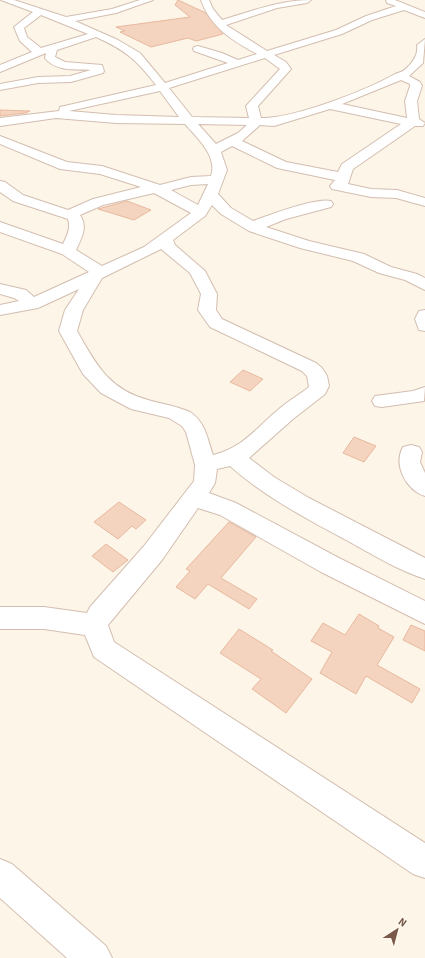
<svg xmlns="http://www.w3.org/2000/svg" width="425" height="958" viewBox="0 0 425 958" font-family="'Source Sans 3',sans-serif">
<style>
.building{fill:#f4d3bf;stroke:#e8b99e}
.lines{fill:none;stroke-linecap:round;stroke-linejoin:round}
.minor-casing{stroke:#d3beb0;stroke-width:2}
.minor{fill:#fff;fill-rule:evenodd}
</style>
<rect width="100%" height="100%" fill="#fdf5e8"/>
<g class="building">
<path d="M178 0 206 13 223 34 196 41 188 38 151 47 120 32 125 31 116 27 190 17 175 5Z"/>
<path d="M0 110 30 111 26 113 0 116Z"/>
<path d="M127 201 151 210 134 220 98 209Z"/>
<path d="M243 370 263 379 250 391 230 382Z"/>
<path d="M354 437 376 446 364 462 343 453Z"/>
<path d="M119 502 146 520 136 529 132 526 118 539 94 522Z"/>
<path d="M229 522 256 537 221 578 257 599 249 609 208 584 195 599 176 587 190 571 186 569Z"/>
<path d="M106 544 128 560 113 572 92 556Z"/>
<path d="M359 614 379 626 378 628 394 637 377 665 420 689 412 703 366 676 356 694 320 673 332 652 311 641 323 623 345 635Z"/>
<path d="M411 625 425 631V651L403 640Z"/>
<path d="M239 629 273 650 271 651 312 679 286 713 252 689 261 679 220 653Z"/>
</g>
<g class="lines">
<g class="minor-casing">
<g id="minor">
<path d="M1 0H14L66 17 112 9 140 0H153L116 13 75 21 118 40 140 53 165 83 228 63 194 51 193 49 194 47 198 46 222 53 238 60 257 54C233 41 210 27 201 0H209L213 9 222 20C252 11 280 0 311 0L307 3 277 8 226 25 267 51 336 30 366 16 396 6 387 3 386 0H395L425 12V18L404 10 372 20 342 34 274 55 286 62 291 69 258 106 261 118C293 119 367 90 395 74 398 73 401 72 403 71 411 65 419 55 417 45L425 39 423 63 409 76 420 82 422 86 417 101 419 119 425 123 423 126H415L353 169 348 184 371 189 397 190 425 198V206L396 198 371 197 332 189 330 186 335 180 277 168 232 146 221 152 227 170 218 194 231 208 253 221C269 215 317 197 331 201L333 204 331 207 286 219 266 227 309 241 364 254 391 267 417 274 425 278V290L405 280 379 273 353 261 300 248 249 231 221 214 212 205 205 216 173 240 175 245 205 271 217 294 216 310 222 319 316 363 322 368 327 376 329 386 325 394 293 419 249 458 274 477 309 498 425 558V579C398 570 373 555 348 541 307 519 265 497 230 466L217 469 215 483 209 493 236 503 339 558 425 601V624L321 572 220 515 198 508 162 560 108 625 114 642 425 843V878L413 874 94 657 85 635 44 629H0V607H44L87 613 90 607 144 546 194 481 195 465 186 432 182 426 169 418 131 409 101 393 83 374 59 331 65 310 79 289 38 308 0 315V305L19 301 14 298 0 294V284L26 290 34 297 89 272 62 254 0 232V222L63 244C67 236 71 228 68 219L13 201 0 192V181L5 182 23 195 68 210 93 199 141 187 100 174 60 169 0 144V136L67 162 102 166 160 185 191 177 211 176C218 156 197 138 185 124L116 123 56 118 0 126V118L59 111 60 107 156 85C137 60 125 50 96 37L57 50 55 57 65 62 102 65 104 71 103 73 71 82 38 83 0 90V84L38 77 70 76 91 70C76 69 56 72 45 58L46 53 0 72V65L32 52 20 41 14 27 33 12ZM41 15 88 34 41 48 27 37 24 28ZM265 58 280 69 246 106 249 118 192 117 169 88ZM401 80 410 84V86L405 101 407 118 342 104ZM160 91 179 117 116 115 69 111ZM330 109 401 124 342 164 338 172 286 162 242 141 260 125 274 126ZM198 124 247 125 238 133 216 144ZM208 184 198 205 171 190 191 185ZM154 193 191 213 144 247 102 266 76 250C82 237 88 227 80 215L103 205ZM161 249 190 273 201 294 198 310 210 327 302 371 307 376 309 387C299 395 288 401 279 409 255 429 244 447 213 455 207 438 206 423 190 412 176 406 162 404 148 400 108 389 96 364 77 331L83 310 102 278Z"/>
<path d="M425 310V331L419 330 415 319 419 311Z"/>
<path d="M425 387 424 401 382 407 375 406 372 401 375 396 413 391Z"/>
<path d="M411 445 419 447 422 452 420 462 425 473V496C406 490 393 465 403 447Z"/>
<path d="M0 859 12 864 106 946 112 958H67L0 898Z"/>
</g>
</g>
<use href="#minor" class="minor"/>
</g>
<g transform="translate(397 930) rotate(36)" stroke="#fff9f0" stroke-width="3" paint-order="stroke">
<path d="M0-3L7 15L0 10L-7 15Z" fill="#795a4a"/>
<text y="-6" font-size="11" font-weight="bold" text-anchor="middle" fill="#795a4a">N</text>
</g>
</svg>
